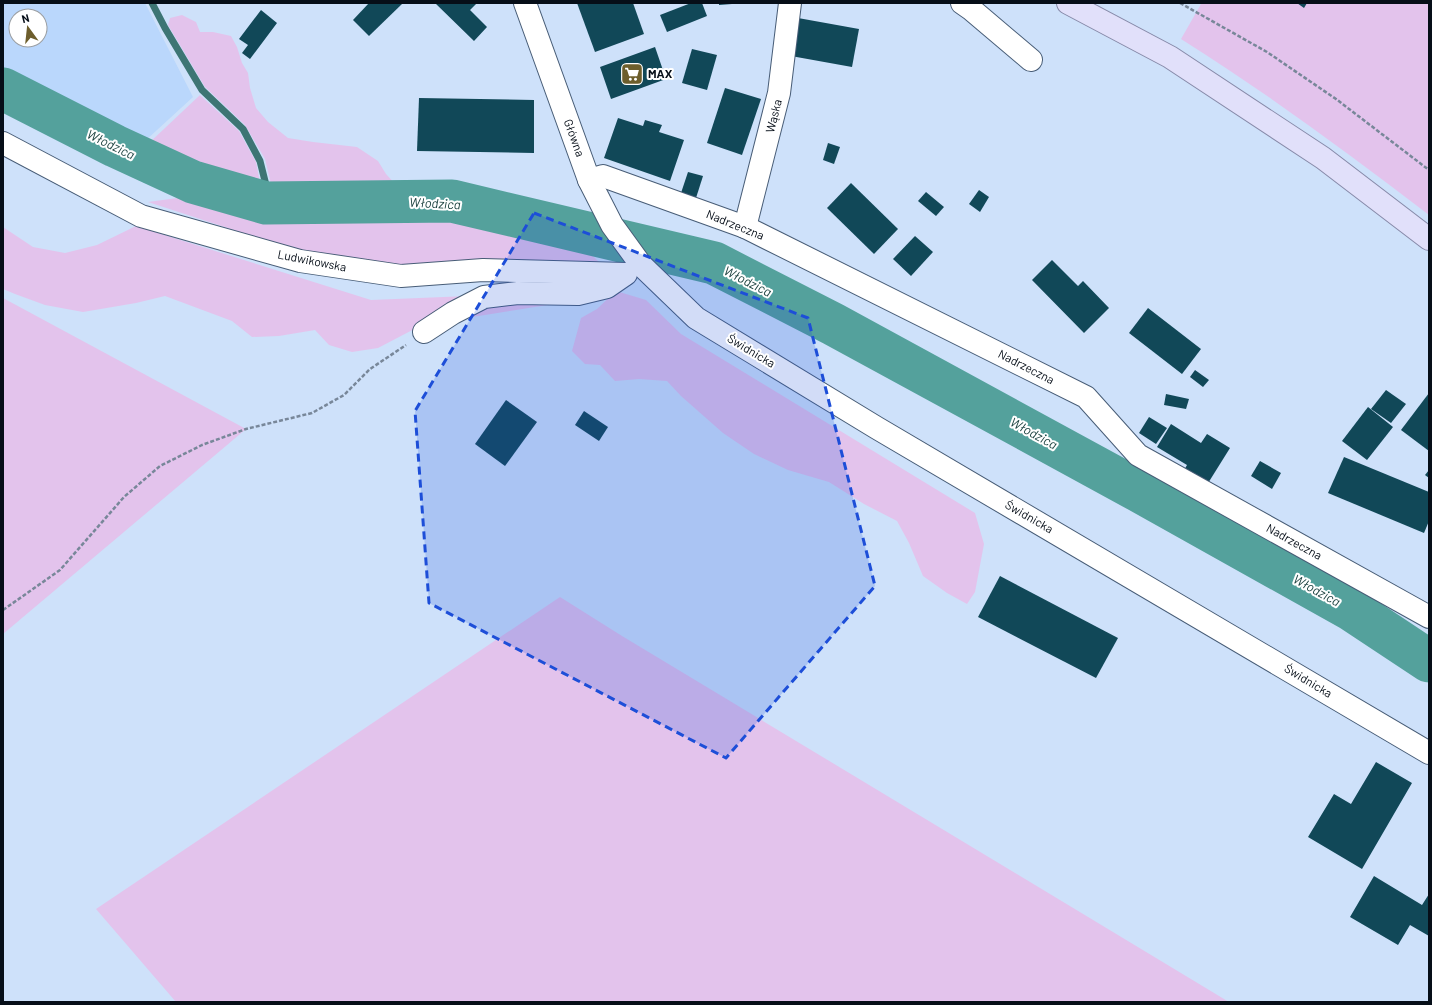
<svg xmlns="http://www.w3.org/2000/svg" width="1432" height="1005" viewBox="0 0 1432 1005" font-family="Barlow,sans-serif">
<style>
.built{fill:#bad7fc;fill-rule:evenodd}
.green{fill:#e3c3ec}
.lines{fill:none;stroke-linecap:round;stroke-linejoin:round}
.stream{stroke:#3d7574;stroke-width:7}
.river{stroke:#54a19c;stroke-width:43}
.building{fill:#114858}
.minor-casing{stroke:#485d77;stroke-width:24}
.major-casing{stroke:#878aa9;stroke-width:24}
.path{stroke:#788799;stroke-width:2.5;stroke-dasharray:4 2;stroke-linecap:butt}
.minor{stroke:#fff;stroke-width:22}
.major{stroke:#e1e0fa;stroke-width:22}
.marked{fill:#1d4ed8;fill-opacity:0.2;stroke:#1d4ed8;stroke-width:3;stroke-dasharray:8 5;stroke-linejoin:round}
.labels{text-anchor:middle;stroke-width:4;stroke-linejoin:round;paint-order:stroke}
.poi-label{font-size:12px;font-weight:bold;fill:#060e18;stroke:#fff;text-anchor:start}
.street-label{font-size:12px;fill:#060e18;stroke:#fff}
.water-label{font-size:13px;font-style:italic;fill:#1e4341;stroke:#fff}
</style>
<rect width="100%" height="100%" fill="#cee1fa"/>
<path class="built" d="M3 3H145L193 97 145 141 3 69ZM16 16H40V40H16Z"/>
<g class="green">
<path d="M1200 3H1429V215C1348 153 1267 93 1181 39L1201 4Z"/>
<path d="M182 15 196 22 200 32H213L231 36 237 47 242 63 248 73 250 88 256 108 268 122 288 138 313 142 357 147 378 161 386 174 397 186 272 188 265 159 245 125 205 87 168 25 170 18Z"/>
<path d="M200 95 239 131 256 162 261 188 194 167 148 144Z"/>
<path d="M185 197 266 218H445L587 250 605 268 372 275 148 202Z"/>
<path d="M136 226 371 300 589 291 579 300 422 325 378 348 352 352 329 345 315 330 279 336 252 337 232 321 165 296 136 303 83 312 45 305 15 294 3 289V227L33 247 65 253 97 245Z"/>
<path d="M616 291 646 300 681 334 975 513 984 544 975 592 967 604 947 593 923 576 909 543 897 521 864 504 829 482 788 470 754 454 723 433 681 396 667 381 639 379 615 381 600 365 585 364 572 351 581 318 597 309Z"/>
<path d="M3 298 246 429 3 634Z"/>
<path d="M560 597 622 636 1229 1002H176L96 909Z"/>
</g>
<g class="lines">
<path class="stream" d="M152 3 165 28 202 90 243 129 260 161 267 189 266 203"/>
<path class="river" d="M3 89 115 146 193 182 266 203 452 201 714 263 833 324 1132 487 1352 610 1429 661"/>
</g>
<g class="building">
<path d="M369 3H403L369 36 353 20Z"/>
<path d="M435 3H477L470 10 487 27 474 41Z"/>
<path d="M577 3H633L644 34 595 52Z"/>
<path d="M691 3H702L707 16 667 32 660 15Z"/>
<path d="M719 3H732V4L719 5Z"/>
<path d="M1297 3H1307L1304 8Z"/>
<path d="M261 10 277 23 250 59 242 53 248 45 239 39Z"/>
<path d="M798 18 859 29 852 67 791 56Z"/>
<path d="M655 47 666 79 611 99 600 67Z"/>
<path d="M692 49 717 55 707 90 682 83Z"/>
<path d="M725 88 761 99 742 155 707 143Z"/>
<path d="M419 98 534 100V153L417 151Z"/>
<path d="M618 118 643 126 645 120 662 125 659 132 684 140 670 181 604 158Z"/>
<path d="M828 143 840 147 834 164 823 160Z"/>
<path d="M688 172 703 176 696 198 681 193Z"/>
<path d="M851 183 898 229 874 254 827 208Z"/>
<path d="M979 190 989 197 980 212 969 204Z"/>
<path d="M926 192 944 207 936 216 918 201Z"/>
<path d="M915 236 933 252 911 276 893 259Z"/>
<path d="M1052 260 1078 286 1083 281 1109 308 1084 333 1032 280Z"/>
<path d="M1148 308 1201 349 1182 374 1129 333Z"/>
<path d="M1195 370 1209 380 1203 387 1190 377Z"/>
<path d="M1386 390 1406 404 1391 423 1371 409Z"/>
<path d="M1429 393V451L1401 430Z"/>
<path d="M1166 394 1189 399 1186 409 1164 405Z"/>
<path d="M506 400 537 422 505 466 475 444Z"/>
<path d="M1368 407 1393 427 1367 460 1342 441Z"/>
<path d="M584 411 608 427 599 441 575 425Z"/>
<path d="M1149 417 1167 428 1156 444 1139 433Z"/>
<path d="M1171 424 1201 443 1207 434 1230 448 1205 488 1182 474 1187 465 1157 447Z"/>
<path d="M1344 457 1429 492V521L1424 533 1328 493Z"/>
<path d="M1260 461 1281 473 1272 489 1251 476Z"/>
<path d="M1429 470V478L1425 475Z"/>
<path d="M1000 576 1118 638 1096 678 978 617Z"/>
<path d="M1376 762 1412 783 1362 869 1308 837 1334 794 1351 804Z"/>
<path d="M1374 876 1422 905 1429 894V936L1410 925 1398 945 1350 917Z"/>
</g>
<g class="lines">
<g class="minor-casing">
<g id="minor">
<path d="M525 3 589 180 612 225 641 265 696 318 877 428 1429 753"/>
<path d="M962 3 972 10 1031 60"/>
<path d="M3 143 141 216 300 261 401 276 483 270 626 274"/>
<path d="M589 180 603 176 745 227 1086 397 1138 455 1429 617"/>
<path d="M745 227 779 93 790 3"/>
<path d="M424 332 453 313 484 297 518 293 578 294 607 287 623 276"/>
</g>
</g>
<g class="major-casing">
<path id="major" d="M1068 3 1170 57 1323 158 1429 239"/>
</g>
<g class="path">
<path d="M1180 3 1267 52 1336 99 1429 170"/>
<path d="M3 610 60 570 124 497 160 466 202 445 246 429 312 413 344 395 370 369 406 345"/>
</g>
<use href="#minor" class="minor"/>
<use href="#major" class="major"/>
</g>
<path class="marked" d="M534 213 808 318 875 586 726 758 429 603 415 411Z"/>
<defs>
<g id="supermarket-square" transform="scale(1.15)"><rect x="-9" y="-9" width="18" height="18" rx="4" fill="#6d5e2c" stroke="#fff"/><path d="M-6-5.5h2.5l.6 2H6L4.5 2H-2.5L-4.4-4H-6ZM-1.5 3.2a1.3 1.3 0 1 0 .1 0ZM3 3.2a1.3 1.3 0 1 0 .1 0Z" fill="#fff"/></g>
</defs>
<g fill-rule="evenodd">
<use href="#supermarket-square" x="632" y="74"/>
</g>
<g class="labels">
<g class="poi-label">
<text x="648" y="78">MAX</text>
</g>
<g class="street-label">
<text transform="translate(774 116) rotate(-76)" y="4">Wąska</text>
<text transform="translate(574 138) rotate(70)" y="4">Główna</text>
<text transform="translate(735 225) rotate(22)" y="4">Nadrzeczna</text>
<text transform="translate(312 261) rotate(11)" y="4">Ludwikowska</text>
<text transform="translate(751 351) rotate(31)" y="4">Świdnicka</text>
<text transform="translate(1026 367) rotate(27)" y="4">Nadrzeczna</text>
<text transform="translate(1029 517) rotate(30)" y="4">Świdnicka</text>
<text transform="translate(1294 542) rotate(29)" y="4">Nadrzeczna</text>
<text transform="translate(1308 681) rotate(31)" y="4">Świdnicka</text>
</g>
<g class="water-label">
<text transform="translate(111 144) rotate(26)" y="5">Włodzica</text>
<text transform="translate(435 203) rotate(3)" y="5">Włodzica</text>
<text transform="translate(748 281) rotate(27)" y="5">Włodzica</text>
<text transform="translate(1034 433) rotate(29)" y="5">Włodzica</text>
<text transform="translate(1317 590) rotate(29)" y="5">Włodzica</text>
</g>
</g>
<rect width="1432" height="1005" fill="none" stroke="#060e18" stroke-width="8"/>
<g transform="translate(28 28) rotate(345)"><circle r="19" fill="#ffffff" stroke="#9b9fa3"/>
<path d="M0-3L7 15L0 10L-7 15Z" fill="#6d5e2c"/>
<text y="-6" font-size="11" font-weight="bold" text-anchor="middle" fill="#060e18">N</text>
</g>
</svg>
